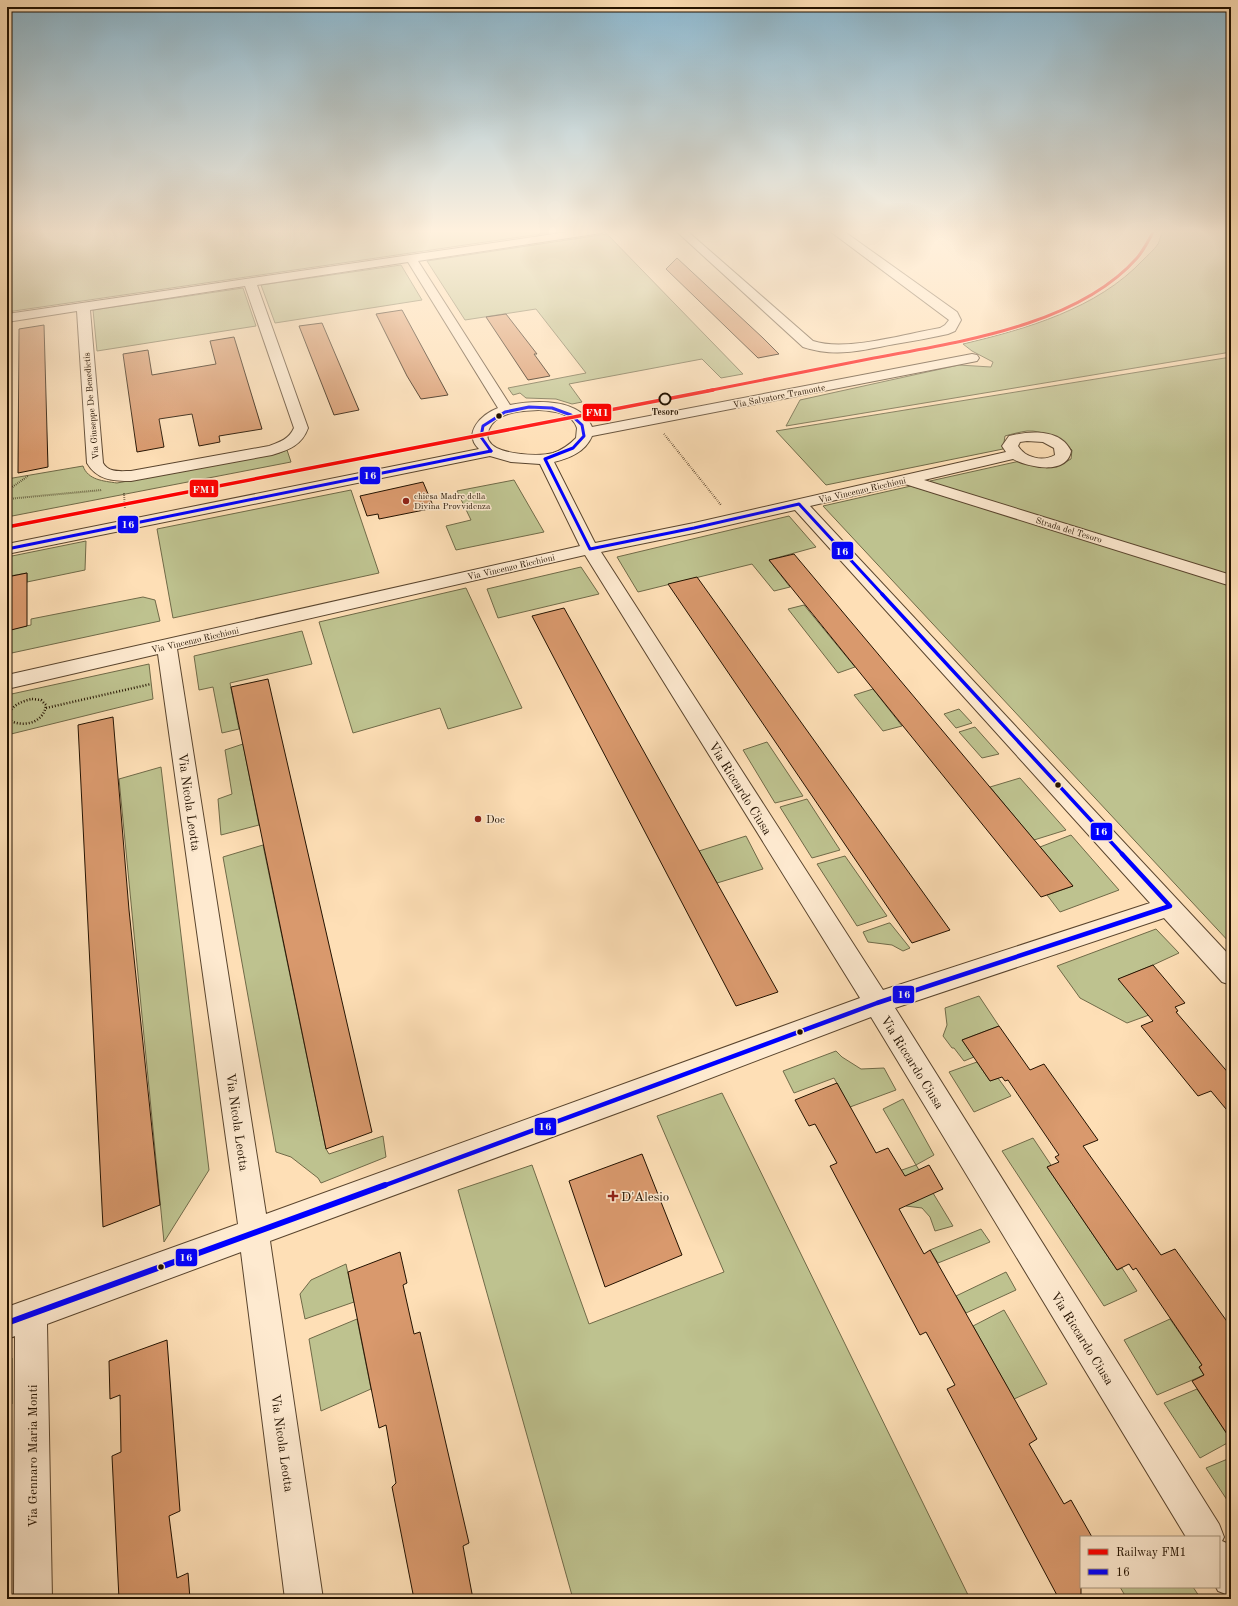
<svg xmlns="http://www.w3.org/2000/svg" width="1238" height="1606" viewBox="0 0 1238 1606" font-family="'Old Standard TT',serif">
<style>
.green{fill:#bec28f;stroke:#706a48}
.building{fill:#d9996d;stroke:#231200}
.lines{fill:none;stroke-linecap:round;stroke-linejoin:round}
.minor-casing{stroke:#5a452e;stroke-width:2}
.path-far1{stroke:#231200;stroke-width:2;stroke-dasharray:0.5 1.5;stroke-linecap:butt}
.path{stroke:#231200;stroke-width:2.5;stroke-dasharray:1 2;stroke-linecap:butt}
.minor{fill:#feead0;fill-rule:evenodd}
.bus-1-far3-casing{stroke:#feead0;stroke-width:5}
.bus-1-far2-casing{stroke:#feead0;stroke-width:6}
.bus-1-far1-casing{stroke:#feead0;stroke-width:8}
.bus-1-casing{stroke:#feead0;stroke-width:9}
.bus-1-far3{stroke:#00f;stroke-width:3}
.bus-1-far2{stroke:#00f;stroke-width:3.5}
.bus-1-far1{stroke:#00f;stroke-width:4.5}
.bus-1{stroke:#00f;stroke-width:6}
.rail-1-far1-casing{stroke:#feead0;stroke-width:4.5}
.rail-1-casing{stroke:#feead0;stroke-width:5.5}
.rail-1-far1{stroke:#f00;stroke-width:3}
.rail-1{stroke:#f00;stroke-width:3.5}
.stop-dot{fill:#feead0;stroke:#231200;stroke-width:2}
.bus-dot{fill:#231200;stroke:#feead0;stroke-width:1.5}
.poi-dot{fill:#8f2418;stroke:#feead0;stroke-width:1.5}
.labels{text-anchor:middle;stroke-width:3;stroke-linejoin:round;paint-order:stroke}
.far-street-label{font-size:9px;fill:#231200;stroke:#feead0}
.far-stop-label{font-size:9px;font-weight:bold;fill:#231200;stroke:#feead0}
.far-poi-label{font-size:9px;fill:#231200;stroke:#feead0;text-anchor:start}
.poi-label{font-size:11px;fill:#231200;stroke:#feead0;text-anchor:start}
.near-street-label{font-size:13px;fill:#231200;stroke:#feead0}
.near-poi-label{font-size:13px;fill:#231200;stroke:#feead0;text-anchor:start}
.line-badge{stroke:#feead0;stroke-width:1.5}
.badge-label{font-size:11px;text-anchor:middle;font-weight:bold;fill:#fff}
</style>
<rect width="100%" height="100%" fill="#fedfb6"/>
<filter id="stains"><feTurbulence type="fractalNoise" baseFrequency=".005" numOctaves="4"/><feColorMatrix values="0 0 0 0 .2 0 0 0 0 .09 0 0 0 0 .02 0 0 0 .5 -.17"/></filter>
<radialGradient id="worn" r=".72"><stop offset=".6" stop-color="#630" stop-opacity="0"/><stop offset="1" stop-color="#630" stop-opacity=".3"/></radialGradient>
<g class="green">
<path d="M7 230H568L7 312Z"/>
<path d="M1163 230H1227L1231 236V352L786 426 800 400 959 365 991 367 993 362 972 351 963 344C1026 329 1097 309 1143 260 1148 255 1154 250 1158 244 1160 240 1161 234 1163 230Z"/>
<path d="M607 234 743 374 721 378 702 359 569 384 582 402 572 404 556 399 526 398 520 393 513 395 508 388 586 373 536 309 465 320 427 261Z"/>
<path d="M401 265 422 300 275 323 261 285Z"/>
<path d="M243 288 256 326 97 351 93 310Z"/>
<path d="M1231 357V577L931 484 930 481 1020 461 1041 467 1060 465 1071 459 1072 450C1061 439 1043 430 1027 431 1020 432 1012 434 1005 436L1003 449 826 485 776 431Z"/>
<path d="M287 450 291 462 7 517V479L83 466C88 480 103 481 117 483L279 453Z"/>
<path d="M514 480 544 532 456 550 446 526 471 520 457 491Z"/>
<path d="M911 486 1231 585V944L823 506Z"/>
<path d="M351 490 379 573 173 618 157 529Z"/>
<path d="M789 516 816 547 769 560 790 587 774 591 752 564 638 592 617 557Z"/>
<path d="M86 541 85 570 27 582V573L10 576 7 557Z"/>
<path d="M581 567 599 594 498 618 487 589Z"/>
<path d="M466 588 522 708 448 729 440 708 353 733 319 622Z"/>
<path d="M143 597 155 600 160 621 7 654V630L31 625V619Z"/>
<path d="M804 605 855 667 838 673 788 609Z"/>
<path d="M302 631 312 664 230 683 239 729 222 733 213 687 199 690 194 656Z"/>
<path d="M149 664 153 699 7 735V695Z"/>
<path d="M873 689 902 726 883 731 854 695Z"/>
<path d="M959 709 972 723 956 728 944 714Z"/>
<path d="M975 727 999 754 982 758 959 732Z"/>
<path d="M767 742 803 796 775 803 743 750Z"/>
<path d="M243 744 259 825 221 835 218 799 232 794 225 750Z"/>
<path d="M161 767 209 1170 164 1242 119 779Z"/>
<path d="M1020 778 1066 830 1034 840 990 787Z"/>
<path d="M807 799 840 850 812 858 780 807Z"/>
<path d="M1071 835 1119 890 1060 912 1047 895 1073 886 1040 847Z"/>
<path d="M746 836 763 869 717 883 699 851Z"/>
<path d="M263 845 326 1149 329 1154 383 1136 386 1157 321 1183 318 1178 291 1157 276 1152 223 857Z"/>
<path d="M845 856 887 916 857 926 817 864Z"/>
<path d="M889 923H890L910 948 903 951 892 945 868 942 863 932Z"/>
<path d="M1156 929 1179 953 1153 965 1119 979 1149 1015 1127 1023 1080 998 1057 966Z"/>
<path d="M979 996 999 1026 962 1040 974 1057 964 1061 954 1048H952L943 1036 947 1025 945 1008Z"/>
<path d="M836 1051 842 1057 861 1069 884 1068 896 1090 850 1107 834 1078 794 1093 783 1071Z"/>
<path d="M977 1062 990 1081 998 1078 1011 1096 974 1112 949 1072Z"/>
<path d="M722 1093 970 1599H573L458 1190 532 1165 589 1324 724 1272 657 1116Z"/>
<path d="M903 1099 934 1155 916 1165 953 1226 935 1231 930 1217 922 1208 906 1206 888 1175 916 1165 883 1109Z"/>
<path d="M1033 1138 1051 1165 1047 1167 1117 1270 1122 1268 1137 1291 1104 1306 1002 1151Z"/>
<path d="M981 1229 990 1242 938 1263 930 1250Z"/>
<path d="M346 1264 354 1302 305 1319 300 1294 311 1280Z"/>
<path d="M1006 1272 1016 1290 966 1313 956 1296Z"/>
<path d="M1004 1310 1047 1384 1014 1399 973 1326Z"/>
<path d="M357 1319 371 1389 321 1411 309 1339Z"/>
<path d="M1170 1319 1202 1365 1199 1367 1204 1375 1157 1395 1124 1340Z"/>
<path d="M12 1358V1404L7 1406V1360Z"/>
<path d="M1197 1389 1231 1440V1441L1200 1458 1164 1403Z"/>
<path d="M1230 1458 1231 1459V1506L1206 1468Z"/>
<path d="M1120 1587H1193L1201 1599H1127Z"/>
</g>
<g class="building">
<path d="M677 258 763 338 779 354 758 358 666 269Z"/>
<path d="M402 310 448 395 421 399 407 376 376 314Z"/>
<path d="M506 314 537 354H534L550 376 528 380 486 317Z"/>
<path d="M322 323 359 410 334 415 299 326Z"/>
<path d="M44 325 48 467 18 473 19 329Z"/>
<path d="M234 337 262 429 219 436 220 442 199 446 192 414 159 419 164 447 137 452 123 354 148 350 152 375 216 364 210 341Z"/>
<path d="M423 482 434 508 379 519 378 514 367 516 360 496Z"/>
<path d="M794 554 889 667 1073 886 1041 897 769 560Z"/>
<path d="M27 573V626L7 631V577Z"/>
<path d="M697 577 950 930 912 943 668 584Z"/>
<path d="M564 608 717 883 778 992 736 1006 532 616Z"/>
<path d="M268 679 372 1132 326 1149 231 687Z"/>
<path d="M113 717 129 910 160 1205 103 1227 78 725Z"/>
<path d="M1153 965 1185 1003 1175 1007 1178 1011 1176 1012 1231 1076V1115L1211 1091 1198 1096 1141 1026 1153 1021 1118 979Z"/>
<path d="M999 1026 1030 1070 1044 1064 1098 1140 1083 1146 1161 1255 1175 1249 1231 1327V1440L1192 1381 1204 1375 1199 1367 1202 1365 1136 1268 1133 1270 1129 1264 1117 1270 1047 1167 1059 1162 1055 1157 1059 1155 1008 1080 1005 1081 1002 1077 990 1081 962 1040Z"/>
<path d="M837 1083 876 1153 888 1148 905 1176 929 1165 943 1189 899 1209 924 1254 930 1250 1037 1439 1029 1444 1064 1504 1071 1500 1092 1537H1081V1599H1059L947 1389 955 1385 926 1332 920 1335 830 1166 837 1163 815 1124 809 1126 795 1100Z"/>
<path d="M642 1154 682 1255 605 1287 569 1181Z"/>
<path d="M400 1252 407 1283 403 1285 414 1334 420 1332 469 1543 463 1546 473 1599H414L392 1487 396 1483 386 1425 379 1428 348 1272Z"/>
<path d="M167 1340 180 1511 169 1516 177 1578 188 1573 190 1599H119L112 1456 121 1452 120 1395 110 1399 109 1361Z"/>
</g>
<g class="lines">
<g class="minor-casing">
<g id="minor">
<path d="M581 230H607L601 233 418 261 510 405C536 400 580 398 592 427L972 354 977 355 979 358 977 361 972 362 592 436C585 452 570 458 554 462L595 543 694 523 1006 452 1002 446 1009 436C1029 431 1060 428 1071 451 1067 476 1027 467 1013 459L924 480 1231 575V586L905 484 810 506 1231 957V985L1222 982 1164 918 895 1008 1219 1524 1224 1537 1222 1541 1231 1545V1596L1218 1591 1216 1587H1219V1537H1186L871 1017 669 1094 270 1241 323 1599H285L241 1252 47 1324 52 1599H14L15 1336 7 1339V1307L238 1224 158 654 7 689V675L580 546 540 464 511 462 490 456 7 554V544L479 449C462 433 482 414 498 408L408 262 257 285 308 428C302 445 289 450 272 455L131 481C113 481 97 480 87 463L77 311 7 322V314ZM245 286 294 428C289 439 280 442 269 446L131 471C120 471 109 473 103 463L90 310ZM538 410C552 411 572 412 577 428L576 438C569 445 562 450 553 453 539 457 496 455 489 441 486 437 488 433 489 429 497 411 522 411 538 410ZM1027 441 1043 442 1054 448 1055 455C1043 462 1025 458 1018 446L1020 442ZM795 510 1150 903 883 990 601 552 694 533ZM585 555 860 998 266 1214 177 649Z"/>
<path d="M675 230H686L813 341C846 352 904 334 940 328L945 325 949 320 831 232 830 230H842L957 312 961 320 955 331 948 334C930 338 913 341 895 344 862 350 837 358 803 347Z"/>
</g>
</g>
<g class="path-far1">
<path d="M664 434 721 505"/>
<path d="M124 493 125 509"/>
<path d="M7 495 11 488 28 476"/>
<path d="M7 499 102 490"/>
</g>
<g class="path">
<path d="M32 699 41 700 46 705C44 723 23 728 9 720L8 714C13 705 22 701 32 699Z"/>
<path d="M46 708 151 684"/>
</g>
<use href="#minor" class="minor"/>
<g class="bus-1-far3-casing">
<g id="bus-1-far3">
<path d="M491 451 481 437 483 426 505 412 529 407 552 408 571 415 582 425 584 436 573 448 545 459 590 549 694 528 799 504 883 595"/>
<path d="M7 549 491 451"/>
</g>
</g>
<g class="bus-1-far2-casing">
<path id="bus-1-far2" d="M882 594 1123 855"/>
</g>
<g class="bus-1-far1-casing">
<path id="bus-1-far1" d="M383 1186 877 1003 1170 906 1122 854"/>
</g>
<g class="bus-1-casing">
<path id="bus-1" d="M7 1323 385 1185"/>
</g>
<use href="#bus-1-far3" class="bus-1-far3"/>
<use href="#bus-1-far2" class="bus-1-far2"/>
<use href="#bus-1-far1" class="bus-1-far1"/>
<use href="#bus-1" class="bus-1"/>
<g class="rail-1-far1-casing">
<path id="rail-1-far1" d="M707 391C763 380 819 369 874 358 958 342 1077 326 1137 258 1144 250 1149 240 1154 230"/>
</g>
<g class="rail-1-casing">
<path id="rail-1" d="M7 527 713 390"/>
</g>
<use href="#rail-1-far1" class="rail-1-far1"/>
<use href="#rail-1" class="rail-1"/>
</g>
<linearGradient id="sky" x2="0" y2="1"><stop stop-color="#8bb8d0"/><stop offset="0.51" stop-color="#fff1de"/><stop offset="1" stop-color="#fff1de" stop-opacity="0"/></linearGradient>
<rect width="1238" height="454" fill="url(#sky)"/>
<circle class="stop-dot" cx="665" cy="399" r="5.5"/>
<g class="bus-dot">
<circle cx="499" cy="416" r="3.5"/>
<circle cx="1058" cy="785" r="3.5"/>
<circle cx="800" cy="1032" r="3.5"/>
<circle cx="161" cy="1267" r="3.5"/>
</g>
<g class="poi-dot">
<circle cx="406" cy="501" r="4"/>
<circle cx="478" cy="819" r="4"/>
<path d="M611 1190h4v4h4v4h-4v4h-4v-4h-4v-4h4z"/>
</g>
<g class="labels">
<g class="far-street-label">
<text transform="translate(779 396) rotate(-11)" y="3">Via Salvatore Tramonte</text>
<text transform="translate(91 406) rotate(-95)" y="3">Via Giuseppe De Benedictis</text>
<text transform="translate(862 490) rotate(-13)" y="3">Via Vincenzo Ricchioni</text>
<text transform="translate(1069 530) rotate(17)" y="3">Strada del Tesoro</text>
<text transform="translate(511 567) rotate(-13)" y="3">Via Vincenzo Ricchioni</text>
<text transform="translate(195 640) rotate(-13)" y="3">Via Vincenzo Ricchioni</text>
</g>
<g class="far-stop-label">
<text x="665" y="415">Tesoro</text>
</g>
<g class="far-poi-label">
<text x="414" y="499">chiesa Madre della<tspan x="414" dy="10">Divina Provvidenza</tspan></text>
</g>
<g class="poi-label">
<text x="486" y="823">Doc</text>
</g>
<g class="near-street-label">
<text transform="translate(741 788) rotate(58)" y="5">Via Riccardo Ciusa</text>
<text transform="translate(190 802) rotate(82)" y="5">Via Nicola Leotta</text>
<text transform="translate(913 1062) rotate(58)" y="5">Via Riccardo Ciusa</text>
<text transform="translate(238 1122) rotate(82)" y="5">Via Nicola Leotta</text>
<text transform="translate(1083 1338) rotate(58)" y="5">Via Riccardo Ciusa</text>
<text transform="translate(283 1443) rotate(82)" y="5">Via Nicola Leotta</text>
<text transform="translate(32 1456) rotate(-90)" y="5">Via Gennaro Maria Monti</text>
</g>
<g class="near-poi-label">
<text x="621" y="1201">D'Alesio</text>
</g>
</g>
<g class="line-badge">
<rect x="582" y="403" width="30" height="19" rx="4" fill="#f00"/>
<rect x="359" y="466" width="22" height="19" rx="4" fill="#00f"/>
<rect x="189" y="479" width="30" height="19" rx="4" fill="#f00"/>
<rect x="117" y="515" width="22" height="19" rx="4" fill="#00f"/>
<rect x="831" y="541" width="23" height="19" rx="4" fill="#00f"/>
<rect x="1090" y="822" width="23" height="19" rx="4" fill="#00f"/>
<rect x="892" y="985" width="23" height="19" rx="4" fill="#00f"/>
<rect x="534" y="1117" width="23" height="19" rx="4" fill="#00f"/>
<rect x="175" y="1248" width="23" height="19" rx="4" fill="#00f"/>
</g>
<g class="badge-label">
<text x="597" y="416">FM1</text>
<text x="370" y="479">16</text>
<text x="204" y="493">FM1</text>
<text x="128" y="528">16</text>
<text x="842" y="555">16</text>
<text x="1101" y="835">16</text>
<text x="904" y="998">16</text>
<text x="545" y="1130">16</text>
<text x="186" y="1261">16</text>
</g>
<rect width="1238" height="1606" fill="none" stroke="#fedfb6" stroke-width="24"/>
<rect x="8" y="8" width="1222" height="1590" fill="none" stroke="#231200" stroke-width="2"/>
<rect x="12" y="12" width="1214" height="1582" fill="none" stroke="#231200"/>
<rect x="1080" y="1536" width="140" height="52" fill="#feead0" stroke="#a6947d"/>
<rect x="1088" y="1549" width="20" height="6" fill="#ff0000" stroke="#a6947d"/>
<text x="1116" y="1556" font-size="12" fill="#231200">Railway FM1</text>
<rect x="1088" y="1569" width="20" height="6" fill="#0000ff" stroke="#a6947d"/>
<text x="1116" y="1576" font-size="12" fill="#231200">16</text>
<rect width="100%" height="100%" filter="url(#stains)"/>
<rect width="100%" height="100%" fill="url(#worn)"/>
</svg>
